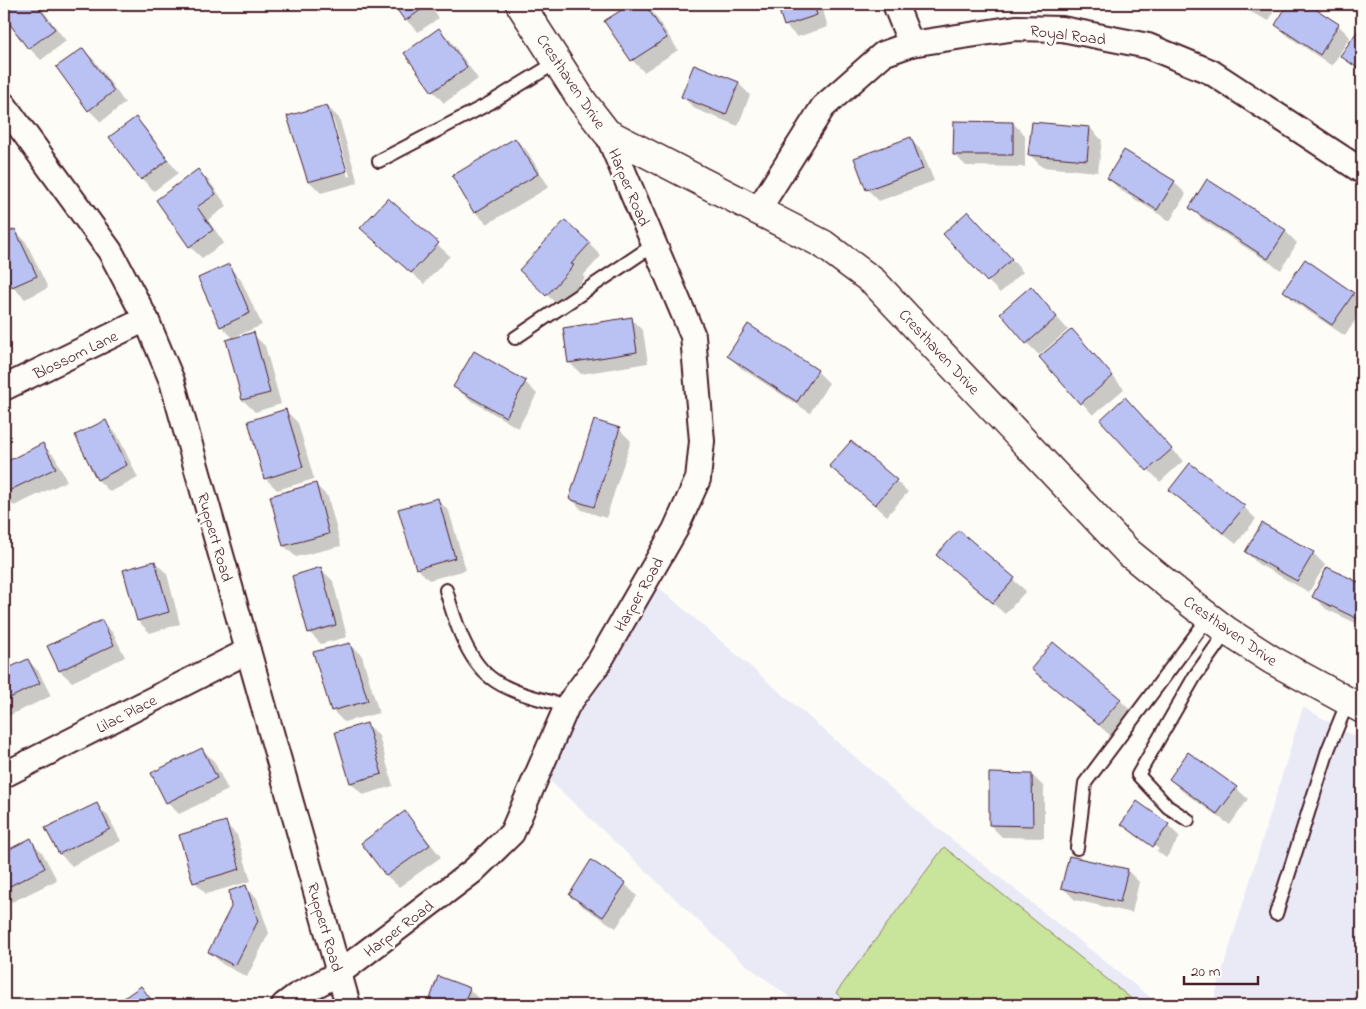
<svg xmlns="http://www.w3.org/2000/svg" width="1366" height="1009" viewBox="0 0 1366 1009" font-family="'Indie Flower',sans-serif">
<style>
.built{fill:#e9eaf6}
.green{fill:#c9e49b;stroke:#8a8263}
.shadow{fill:#0003;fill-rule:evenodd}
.building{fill:#bac1f3;stroke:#4a1f2b}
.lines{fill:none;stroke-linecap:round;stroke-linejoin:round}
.service-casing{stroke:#4a1f2b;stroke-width:16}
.minor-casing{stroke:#4a1f2b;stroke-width:28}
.tertiary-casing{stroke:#4a1f2b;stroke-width:31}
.service{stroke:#fdfcf7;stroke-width:12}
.minor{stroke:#fdfcf7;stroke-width:24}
.tertiary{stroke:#fdfcf7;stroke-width:28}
.labels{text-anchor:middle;stroke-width:5;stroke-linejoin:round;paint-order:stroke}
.street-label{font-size:16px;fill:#4a1f2b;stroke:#fdfcf7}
</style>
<rect width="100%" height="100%" fill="#fdfcf7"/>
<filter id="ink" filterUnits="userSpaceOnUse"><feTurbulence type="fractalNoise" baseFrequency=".02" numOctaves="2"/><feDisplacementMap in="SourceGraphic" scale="10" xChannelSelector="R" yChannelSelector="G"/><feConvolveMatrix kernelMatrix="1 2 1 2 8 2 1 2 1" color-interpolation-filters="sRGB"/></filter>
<g filter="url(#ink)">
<g class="built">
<path d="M650 580 935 826 1160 1005H800L739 959 546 777Z"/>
<path d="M1303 707 1362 741V1005H1212Z"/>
</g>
<path class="green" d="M944 847 1139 1005H850L836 993Z"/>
<g class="shadow">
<path d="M4 4H38L66 41 41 60 29 48 4 14Z"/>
<path d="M394 4H429L439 18 418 32 406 20Z"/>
<path d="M604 4H613L607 7Z"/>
<path d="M633 4H645L652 11 678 50 644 72 632 60 606 21Z"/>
<path d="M778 4H821L828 27 797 37 785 25Z"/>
<path d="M1234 4H1277L1269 21Z"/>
<path d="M1289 4H1306L1338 25 1350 37 1332 66 1288 36 1276 25Z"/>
<path d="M1361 28 1362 29V73L1342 56Z"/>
<path d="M439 29 451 41 478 79 444 103 433 91Z"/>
<path d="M83 49 95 61 125 103 101 122 89 110Z"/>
<path d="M738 83 750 95 738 126 695 109 683 97Z"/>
<path d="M327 106 339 118 358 183 321 193 309 181ZM330 119H333L350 176 348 177Z"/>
<path d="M136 119 148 131 178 173 154 191 142 179Z"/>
<path d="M1013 123 1025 135V167L966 166 954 154Z"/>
<path d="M1090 128 1102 140 1098 172 1042 167 1030 155Z"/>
<path d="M515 139 527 151 549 187 487 224 475 212 454 177Z"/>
<path d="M910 139 922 151 934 181 879 201 867 189Z"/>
<path d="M198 171 210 182 227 206 208 220 224 243 202 258 190 247 157 200Z"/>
<path d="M1108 178 1174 182 1186 194 1170 221 1120 190Z"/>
<path d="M388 200 450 256 424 284 374 240Z"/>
<path d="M1191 208 1285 231 1297 243 1281 270 1203 220Z"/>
<path d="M980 224 1023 272 1000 293 988 281Z"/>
<path d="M15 230 26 242 48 288 25 299 13 287 4 267V235Z"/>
<path d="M589 244 601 256 583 276 585 278 559 306 533 282Z"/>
<path d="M228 266 240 278 262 325 234 337 235 339 253 334 265 346 281 404 255 412 243 400 227 341 234 339 221 326Z"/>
<path d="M1031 287 1068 330 1039 355 1027 343Z"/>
<path d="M1284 291 1353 294 1362 303V310L1345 336 1296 303Z"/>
<path d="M631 319 643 331 648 363 581 374 569 362Z"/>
<path d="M1084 343 1124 389 1093 415 1041 357Z"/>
<path d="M474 353 525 382 537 394 518 428 467 398 455 386Z"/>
<path d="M729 356 817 371 829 383 810 413 741 368Z"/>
<path d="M1137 410 1183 461 1160 482 1102 420Z"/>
<path d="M286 411 298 423 314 479 277 490 265 478Z"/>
<path d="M105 422 117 434 138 478 110 492 98 480 77 436Z"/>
<path d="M619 429 631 441 606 518 582 510 570 498Z"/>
<path d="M43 445 55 457 67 481 14 506 4 496V464Z"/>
<path d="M831 466 896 481 908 492 887 516Z"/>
<path d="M316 485 328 497 341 546 296 557 284 546Z"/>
<path d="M1171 490 1244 507 1256 519 1236 544 1183 502Z"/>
<path d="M437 499 449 511 466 570 429 580 417 568Z"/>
<path d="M959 532 1026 591 1005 614 950 567Z"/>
<path d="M1246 552 1313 553 1325 565 1309 592 1258 564Z"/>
<path d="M155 562 167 574 180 624 150 633 138 621Z"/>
<path d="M1328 568 1362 585V626L1326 609 1314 597Z"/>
<path d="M321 569 333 581 347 637 321 644 309 632Z"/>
<path d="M101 621 113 633 125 657 72 682 60 671 49 647Z"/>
<path d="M350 644 362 656 379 713 344 722 332 710Z"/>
<path d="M28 660 39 672 51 696 4 718V672Z"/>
<path d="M1033 669 1120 700 1132 712 1111 736Z"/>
<path d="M367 724 379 736 393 786 363 795 351 783Z"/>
<path d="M202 749 214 761 228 790 179 814 167 802Z"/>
<path d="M1032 775 1044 787V838L1002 837 990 825Z"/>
<path d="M1170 779 1236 788 1248 799 1230 825 1182 791Z"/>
<path d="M1137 803 1168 825 1180 837 1166 858 1135 835 1123 824ZM1134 832 1159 849 1157 851 1134 835Z"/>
<path d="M96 804 108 816 121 841 72 866 60 854Z"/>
<path d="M405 813 416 825 441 857 399 887 387 876 363 843Z"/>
<path d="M225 823 237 835 251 881 206 894 195 882Z"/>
<path d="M30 840 42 852 57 880 12 902 4 894V853Z"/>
<path d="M1127 870 1139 882 1132 913 1075 900 1063 888Z"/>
<path d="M625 884 637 896 616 928 582 906 570 894Z"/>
<path d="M245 886 257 898 269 933 247 977 222 964 210 952Z"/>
<path d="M439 978 469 989 481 1001 479 1005H429Z"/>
<path d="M141 988 157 1005H116Z"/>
</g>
<g class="building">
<path d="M4 4H36L55 29 28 49 4 16Z"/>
<path d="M393 4H427L428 5 405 21Z"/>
<path d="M631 4H645L667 38 631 61 604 21Z"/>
<path d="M777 4H814L817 15 784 26Z"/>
<path d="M1245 4H1260L1257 10Z"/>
<path d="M1288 4H1308L1339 24 1320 55 1275 25Z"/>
<path d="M1361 26 1362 27V71L1340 56Z"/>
<path d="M439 28 467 67 432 92 404 53Z"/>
<path d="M83 48 114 91 88 111 56 67Z"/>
<path d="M694 64 739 82 726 115 681 97Z"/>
<path d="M327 105 347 171 308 182 287 116Z"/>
<path d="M136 117 168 160 141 180 109 137Z"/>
<path d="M954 121 1013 122V155H953Z"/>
<path d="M1032 122 1090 127 1087 160 1028 155Z"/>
<path d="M911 137 923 169 866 190 854 158Z"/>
<path d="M515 138 538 174 474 213 452 176Z"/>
<path d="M1124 150 1175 181 1157 210 1107 178Z"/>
<path d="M198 169 216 194 197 207 213 230 189 247 156 200Z"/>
<path d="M1207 179 1286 230 1268 259 1189 208Z"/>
<path d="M388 198 439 243 411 273 360 228Z"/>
<path d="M968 211 1012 259 987 282 943 234Z"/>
<path d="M565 220 590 243 571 264 574 265 546 296 519 270Z"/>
<path d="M15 229 37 276 12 287 4 270V234Z"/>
<path d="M1305 259 1354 293 1332 325 1283 291Z"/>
<path d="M229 264 250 313 220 327 198 278Z"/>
<path d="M1031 286 1057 317 1026 344 1000 313Z"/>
<path d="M632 317 637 352 568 363 563 328Z"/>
<path d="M748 324 818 370 797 402 727 356Z"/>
<path d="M1072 329 1113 376 1080 404 1039 357Z"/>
<path d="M254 332 270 393 242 400 226 340Z"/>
<path d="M474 351 526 381 506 417 453 387Z"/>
<path d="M1125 397 1172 449 1147 471 1100 420Z"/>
<path d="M286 409 303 467 264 479 248 421Z"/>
<path d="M106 420 127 465 97 480 75 435Z"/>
<path d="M594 420 620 428 594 507 569 499Z"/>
<path d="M851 441 897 480 875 505 829 466Z"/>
<path d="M43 443 56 468 4 493V463Z"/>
<path d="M1190 463 1245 506 1223 533 1169 490Z"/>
<path d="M316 483 329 534 283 546 270 496Z"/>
<path d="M438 498 455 558 416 569 398 509Z"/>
<path d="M1262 523 1314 552 1297 581 1245 552Z"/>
<path d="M959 530 1015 578 993 603 936 555Z"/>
<path d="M155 561 169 612 137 621 123 570Z"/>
<path d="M321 567 336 625 308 633 292 576Z"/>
<path d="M1327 567 1362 584V621L1312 597Z"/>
<path d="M102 620 114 645 59 671 47 646Z"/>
<path d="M1053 642 1121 699 1099 725 1031 669Z"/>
<path d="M350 643 368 701 331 711 313 652Z"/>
<path d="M28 659 40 683 4 701V670Z"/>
<path d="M367 723 382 774 350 783 335 732Z"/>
<path d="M202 748 217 778 166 803 151 773Z"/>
<path d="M1188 752 1237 787 1217 814 1169 779Z"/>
<path d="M989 773 1032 774 1033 826 989 825Z"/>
<path d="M1137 801 1169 824 1153 847 1121 824Z"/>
<path d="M97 803 110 829 59 854 45 828Z"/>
<path d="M405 811 430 845 386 876 361 843Z"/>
<path d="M226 821 240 869 193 883 179 835Z"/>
<path d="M31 838 45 868 4 889V852Z"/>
<path d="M1069 856 1128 869 1120 902 1061 888Z"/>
<path d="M591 860 626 883 603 917 569 895Z"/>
<path d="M246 885 258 921 235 966 208 952 231 907 229 891Z"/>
<path d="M438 976 470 988 463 1005H428Z"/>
<path d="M141 986 155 1005H114Z"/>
</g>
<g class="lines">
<g class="service-casing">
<g id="service">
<path d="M379 161 490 103 557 62"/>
<path d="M515 338 655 244"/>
<path d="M446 590C454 618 466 659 491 678 510 693 544 700 567 706"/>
<path d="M1188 820 1168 807 1138 775 1195 676 1227 631"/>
<path d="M1077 848 1085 783 1209 617"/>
<path d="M1276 914 1328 750 1348 701"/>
</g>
</g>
<g class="minor-casing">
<g id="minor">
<path d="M895 4 911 44"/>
<path d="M4 105 110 251 146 319 172 381 348 1005"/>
<path d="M758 210 823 107 883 54 911 44 1016 28 1062 29 1148 46 1211 72 1362 171"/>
<path d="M4 388 146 319"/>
<path d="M4 775 248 651"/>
<path d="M284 1005 296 996 339 973 473 871 512 833 567 706 598 664 675 530 698 479 702 441 693 336 607 133"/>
</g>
</g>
<g class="tertiary-casing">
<path id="tertiary" d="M520 4 583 102 607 133 823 244 874 282 1128 552 1193 605 1227 631 1272 660 1362 709"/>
</g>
<use href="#service" class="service"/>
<use href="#minor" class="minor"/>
<use href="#tertiary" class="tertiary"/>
</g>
</g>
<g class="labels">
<g class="street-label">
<text transform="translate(1068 34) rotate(7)" y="6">Royal Road</text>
<text transform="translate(572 81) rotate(56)" y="6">Cresthaven Drive</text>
<text transform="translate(630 187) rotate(67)" y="6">Harper Road</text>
<text transform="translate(940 351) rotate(47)" y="6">Cresthaven Drive</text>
<text transform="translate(75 354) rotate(-26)" y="6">Blossom Lane</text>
<text transform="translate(216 537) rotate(74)" y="6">Ruppert Road</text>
<text transform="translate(638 594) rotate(-60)" y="6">Harper Road</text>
<text transform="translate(1231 630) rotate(35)" y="6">Cresthaven Drive</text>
<text transform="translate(126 713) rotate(-27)" y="6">Lilac Place</text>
<text transform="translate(326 927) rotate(74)" y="6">Ruppert Road</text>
<text transform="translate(398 928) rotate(-37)" y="6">Harper Road</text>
</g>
</g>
<rect width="1366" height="1009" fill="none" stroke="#fdfcf7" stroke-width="20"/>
<rect x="10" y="10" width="1346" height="989" fill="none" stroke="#4a1f2b" stroke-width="2" filter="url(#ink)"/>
<path d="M1184 976v8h74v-8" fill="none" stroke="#4a1f2b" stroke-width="2.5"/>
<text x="1191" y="976" font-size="15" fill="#4a1f2b" stroke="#fdfcf7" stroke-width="4" paint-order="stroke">20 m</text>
</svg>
